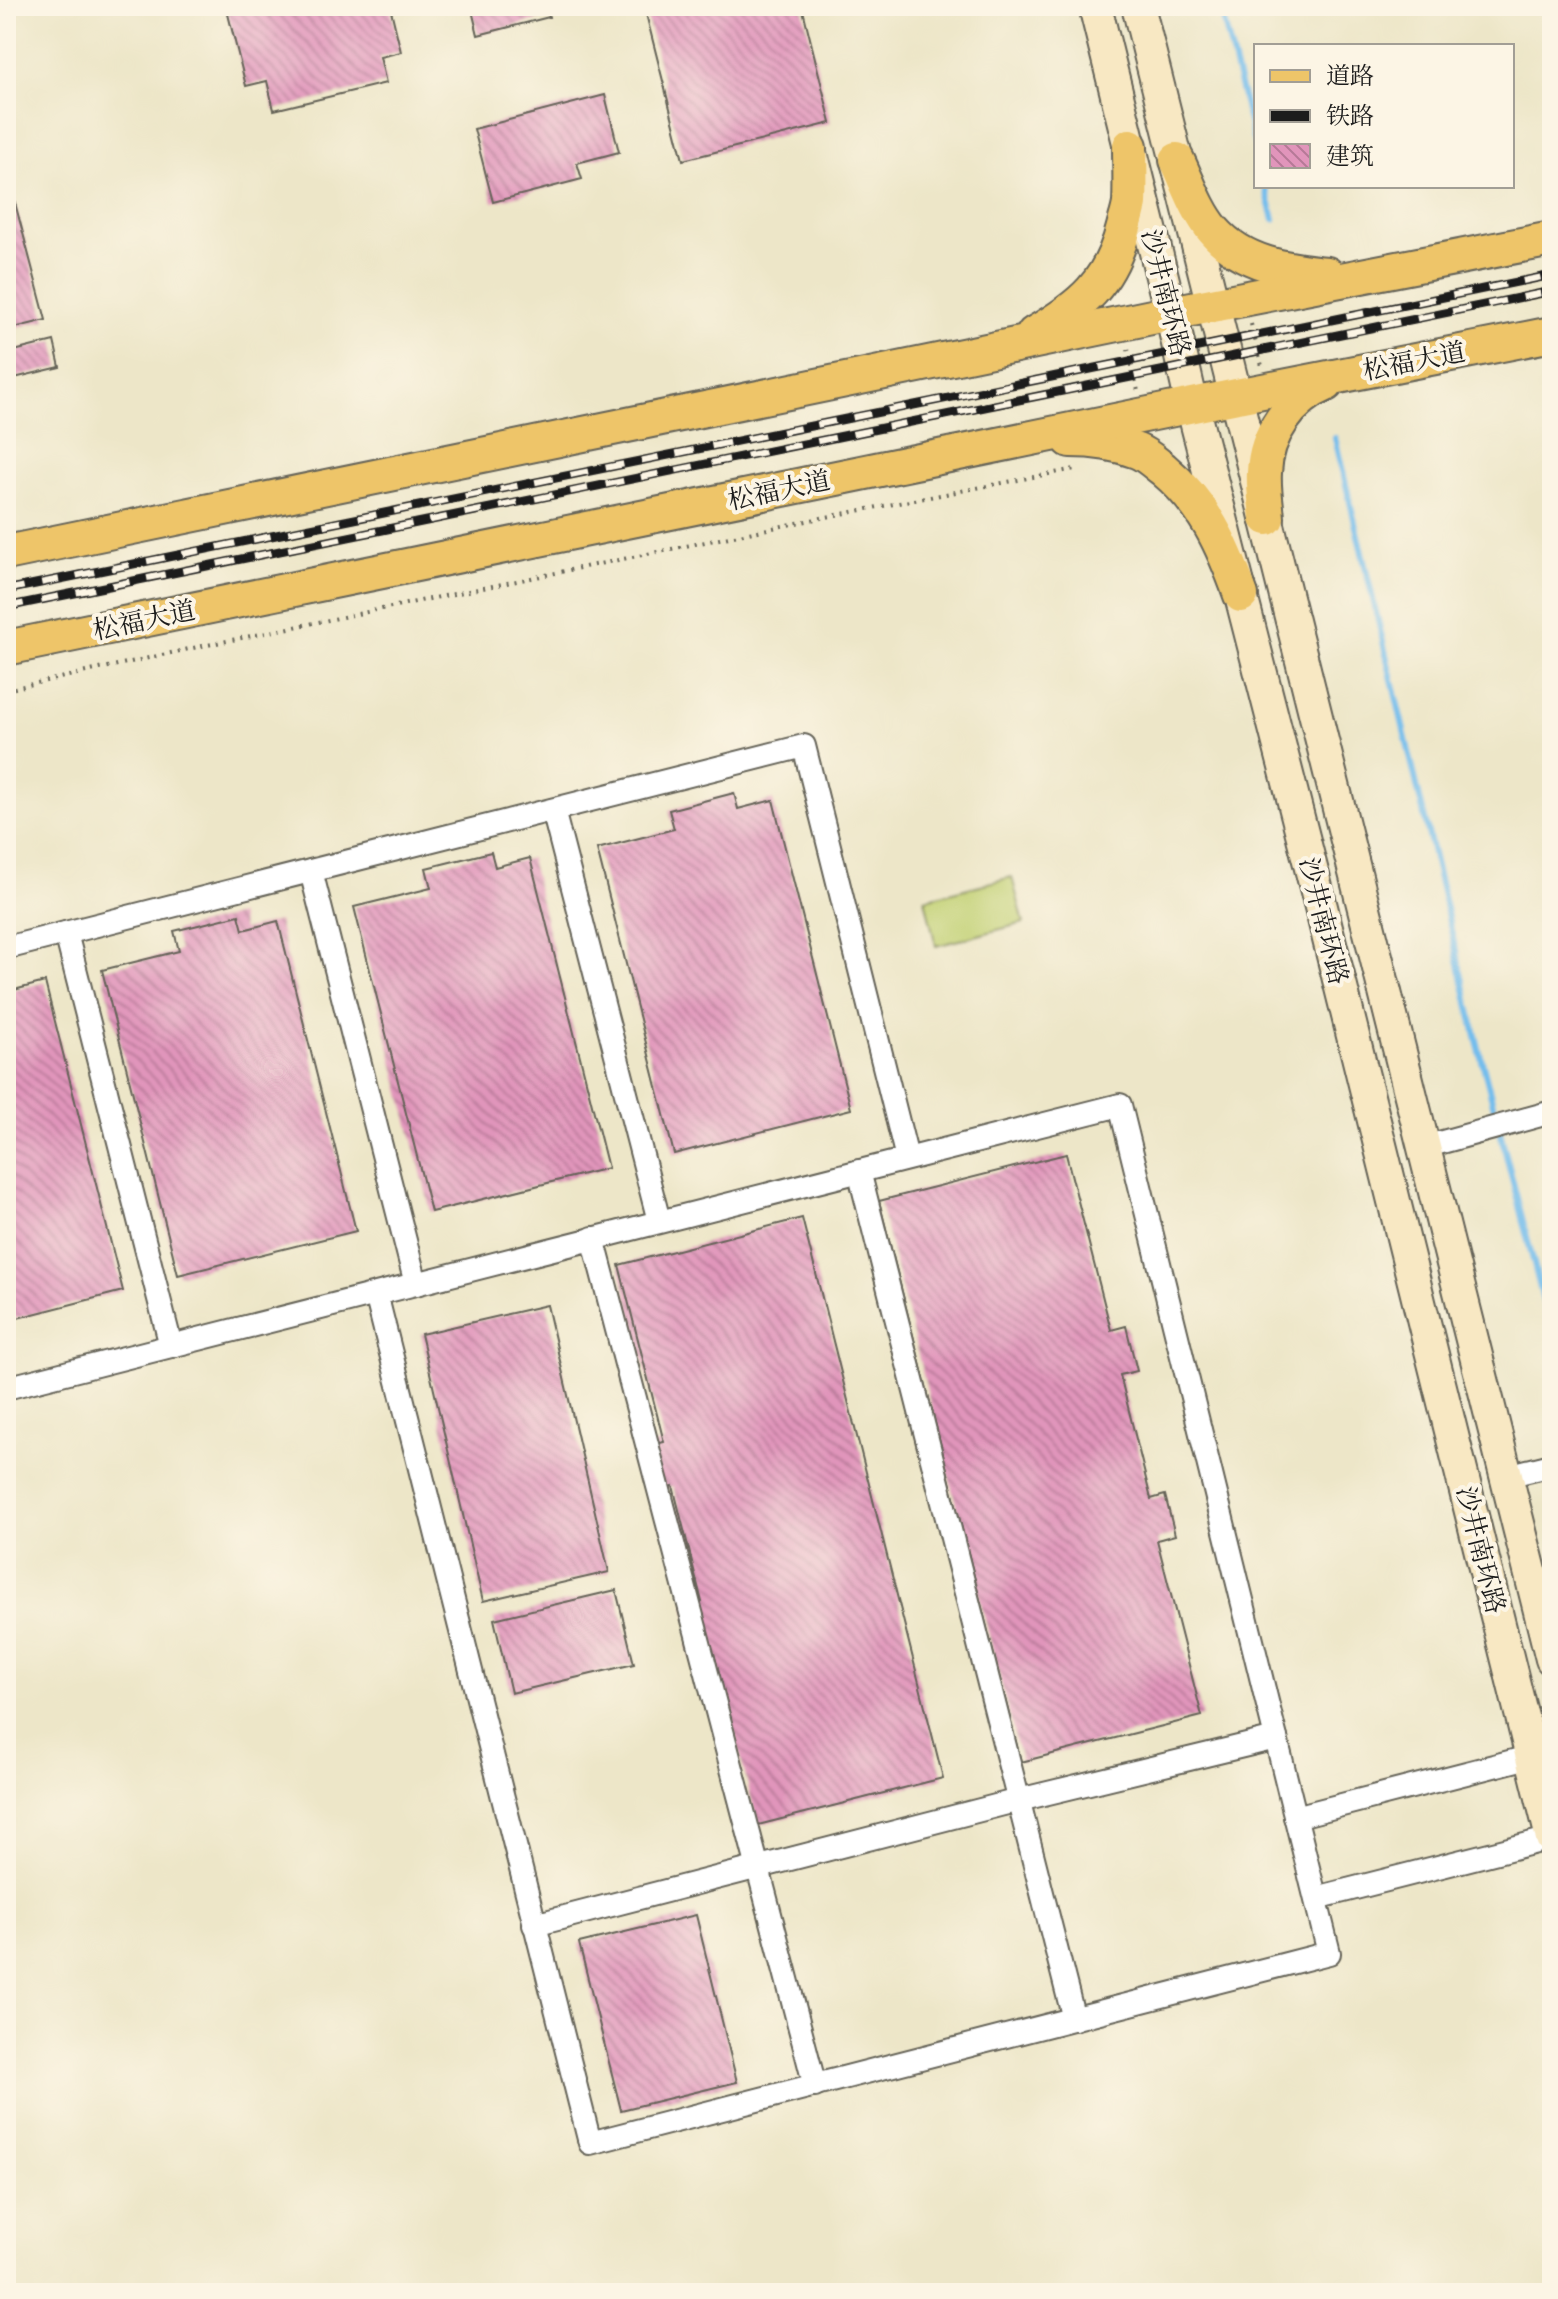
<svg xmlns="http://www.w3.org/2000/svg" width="1558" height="2299" viewBox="0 0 1558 2299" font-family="'Libre Bodoni','Noto Serif SC',serif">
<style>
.pitch{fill:#c1d072;stroke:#6e7647;stroke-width:2}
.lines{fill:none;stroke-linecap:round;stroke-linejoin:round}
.stream{stroke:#73bdec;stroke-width:6}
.building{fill:url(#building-back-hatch)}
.street-casing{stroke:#656358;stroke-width:26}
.secondary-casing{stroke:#656358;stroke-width:36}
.primary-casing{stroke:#656358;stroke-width:38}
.path{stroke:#656358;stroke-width:4;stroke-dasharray:2 6;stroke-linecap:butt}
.street{stroke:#fff;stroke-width:22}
.secondary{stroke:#f8e8c3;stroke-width:32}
.primary{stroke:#eec569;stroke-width:34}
.rail-casing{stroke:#1c1c1c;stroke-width:9}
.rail{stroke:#fcf5e5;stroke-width:6;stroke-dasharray:18;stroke-linecap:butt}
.labels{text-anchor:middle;stroke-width:8;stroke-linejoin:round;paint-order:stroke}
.street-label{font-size:26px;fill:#1c1c1c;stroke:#fcf5e5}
</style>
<defs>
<pattern id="building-back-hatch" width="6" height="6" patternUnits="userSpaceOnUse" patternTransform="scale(2)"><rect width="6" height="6" fill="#e195bb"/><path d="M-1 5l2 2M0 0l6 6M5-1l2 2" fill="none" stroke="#b67997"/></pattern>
</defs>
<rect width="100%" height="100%" fill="#fcf5e5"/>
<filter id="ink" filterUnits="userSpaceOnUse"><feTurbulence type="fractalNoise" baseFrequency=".0125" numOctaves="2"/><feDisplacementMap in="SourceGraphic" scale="16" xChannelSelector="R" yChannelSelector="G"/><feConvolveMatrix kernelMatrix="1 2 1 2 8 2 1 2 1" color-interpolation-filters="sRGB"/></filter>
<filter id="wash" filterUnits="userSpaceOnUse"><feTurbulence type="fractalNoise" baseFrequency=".006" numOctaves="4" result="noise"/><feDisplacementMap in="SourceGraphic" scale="32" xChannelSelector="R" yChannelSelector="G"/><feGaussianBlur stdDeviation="1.8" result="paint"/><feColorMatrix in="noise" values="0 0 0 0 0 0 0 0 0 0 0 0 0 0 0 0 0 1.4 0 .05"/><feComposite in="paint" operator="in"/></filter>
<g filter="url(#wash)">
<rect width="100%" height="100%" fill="#ede6c8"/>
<path class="pitch" d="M1012 877 1024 923 936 946 925 899Z"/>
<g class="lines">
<g class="stream">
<path d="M1220 6 1256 149"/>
<path d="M1265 186 1274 219"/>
<path d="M1335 438 1481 1057 1552 1335"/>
</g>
</g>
<g id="blocks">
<g class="building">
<path d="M226 6H390L401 52 380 57 386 83 274 110 267 81 246 86Z"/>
<path d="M471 6H546L549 17 478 35Z"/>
<path d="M644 6H802L831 123 683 160Z"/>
<path d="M605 95 619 152 577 163 582 179 493 202 474 129Z"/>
<path d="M6 169 46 320 6 330Z"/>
<path d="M54 341 60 367 6 380V353Z"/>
<path d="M734 793 738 809 773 800 851 1109 674 1154 597 849 674 829 669 810Z"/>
<path d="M491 852 495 867 530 858 608 1168 431 1212 354 907 431 888 426 868Z"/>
<path d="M239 915 243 930 278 921 356 1231 178 1275 102 970 179 951 174 931Z"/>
<path d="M6 978 10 991 45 982 123 1291 6 1321Z"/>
<path d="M1066 1154 1111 1330 1126 1326 1137 1371 1120 1375 1151 1499 1165 1495 1175 1535 1157 1540 1202 1716 1021 1762 879 1201Z"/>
<path d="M802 1218 943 1778 758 1825 714 1654 692 1660 688 1645 695 1644 685 1606 702 1602 673 1486 656 1490 638 1448 664 1442 619 1265Z"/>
<path d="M547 1305 609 1572 483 1601 421 1334Z"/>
<path d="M616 1590 634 1664 511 1693 494 1619Z"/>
<path d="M696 1915 737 2082 621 2110 579 1943Z"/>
</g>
</g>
</g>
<g filter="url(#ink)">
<use href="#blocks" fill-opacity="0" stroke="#656358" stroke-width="2"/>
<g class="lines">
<g class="street-casing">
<g id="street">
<path d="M553 810 659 1221"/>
<path d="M311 871 416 1284"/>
<path d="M66 933 171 1346"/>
<path d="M6 948 804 746 907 1158"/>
<path d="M1424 1147 1552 1112"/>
<path d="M859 1171 1074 2019"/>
<path d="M593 1238 815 2086"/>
<path d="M6 1388 1120 1105 1329 1953 590 2143 376 1294"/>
<path d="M1507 1476 1552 1465"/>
<path d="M1295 1817 1552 1751"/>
<path d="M1316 1898 1552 1838"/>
<path d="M534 1925 1019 1800 1276 1738"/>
</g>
</g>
<g class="secondary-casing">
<g id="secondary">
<path d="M1095 6 1171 313 1192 405 1321 907 1552 1838"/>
<path d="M1138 6 1552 1659"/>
</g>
</g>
<g class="primary-casing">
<g id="primary">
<path d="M1177 160C1188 183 1197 211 1214 231 1243 264 1286 270 1327 274"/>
<path d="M1034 334C1082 306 1110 283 1124 227 1126 219 1129 211 1130 203 1131 184 1130 164 1130 146"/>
<path d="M1070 440C1093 440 1116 443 1137 451 1147 455 1155 463 1163 469 1205 504 1223 545 1241 595"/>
<path d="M1267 518C1266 503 1263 488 1264 473 1265 435 1291 398 1326 384"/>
<path d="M6 553 1171 313 1552 239"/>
<path d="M6 648 1237 396 1552 334"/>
</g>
</g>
<g class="path">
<path d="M1251 324 1262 366"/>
<path d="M1128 349 1138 391"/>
<path d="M6 690 193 648 821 518 1075 469"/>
</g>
<use href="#street" class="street"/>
<use href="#secondary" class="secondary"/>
<use href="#primary" class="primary"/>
<g class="rail-casing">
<g id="rail">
<path d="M6 590 1552 275"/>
<path d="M6 607 1552 291"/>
</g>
</g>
<use href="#rail" class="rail"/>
</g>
</g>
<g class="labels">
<g class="street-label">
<text transform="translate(1166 293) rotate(76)" y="9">沙井南环路</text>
<text transform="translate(1414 361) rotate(-11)" y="9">松福大道</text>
<text transform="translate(779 490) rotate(-12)" y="9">松福大道</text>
<text transform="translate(144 620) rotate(-12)" y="9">松福大道</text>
<text transform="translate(1324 921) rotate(76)" y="9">沙井南环路</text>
<text transform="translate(1481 1550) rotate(76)" y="9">沙井南环路</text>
</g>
</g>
<rect width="1558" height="2299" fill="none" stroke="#fcf5e5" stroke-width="32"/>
<rect x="1254" y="44" width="260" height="144" fill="#fcf5e5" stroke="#a29e95" stroke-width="2"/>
<rect x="1270" y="70" width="40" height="12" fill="#eec569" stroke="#a29e95" stroke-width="2"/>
<text x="1326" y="84" font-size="24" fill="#1c1c1c">道路</text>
<rect x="1270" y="110" width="40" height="12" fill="#1c1c1c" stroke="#a29e95" stroke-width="2"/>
<text x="1326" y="124" font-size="24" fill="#1c1c1c">铁路</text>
<rect x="1270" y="144" width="40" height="24" fill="url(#building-back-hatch)" stroke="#a29e95" stroke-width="2"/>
<text x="1326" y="164" font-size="24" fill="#1c1c1c">建筑</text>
</svg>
